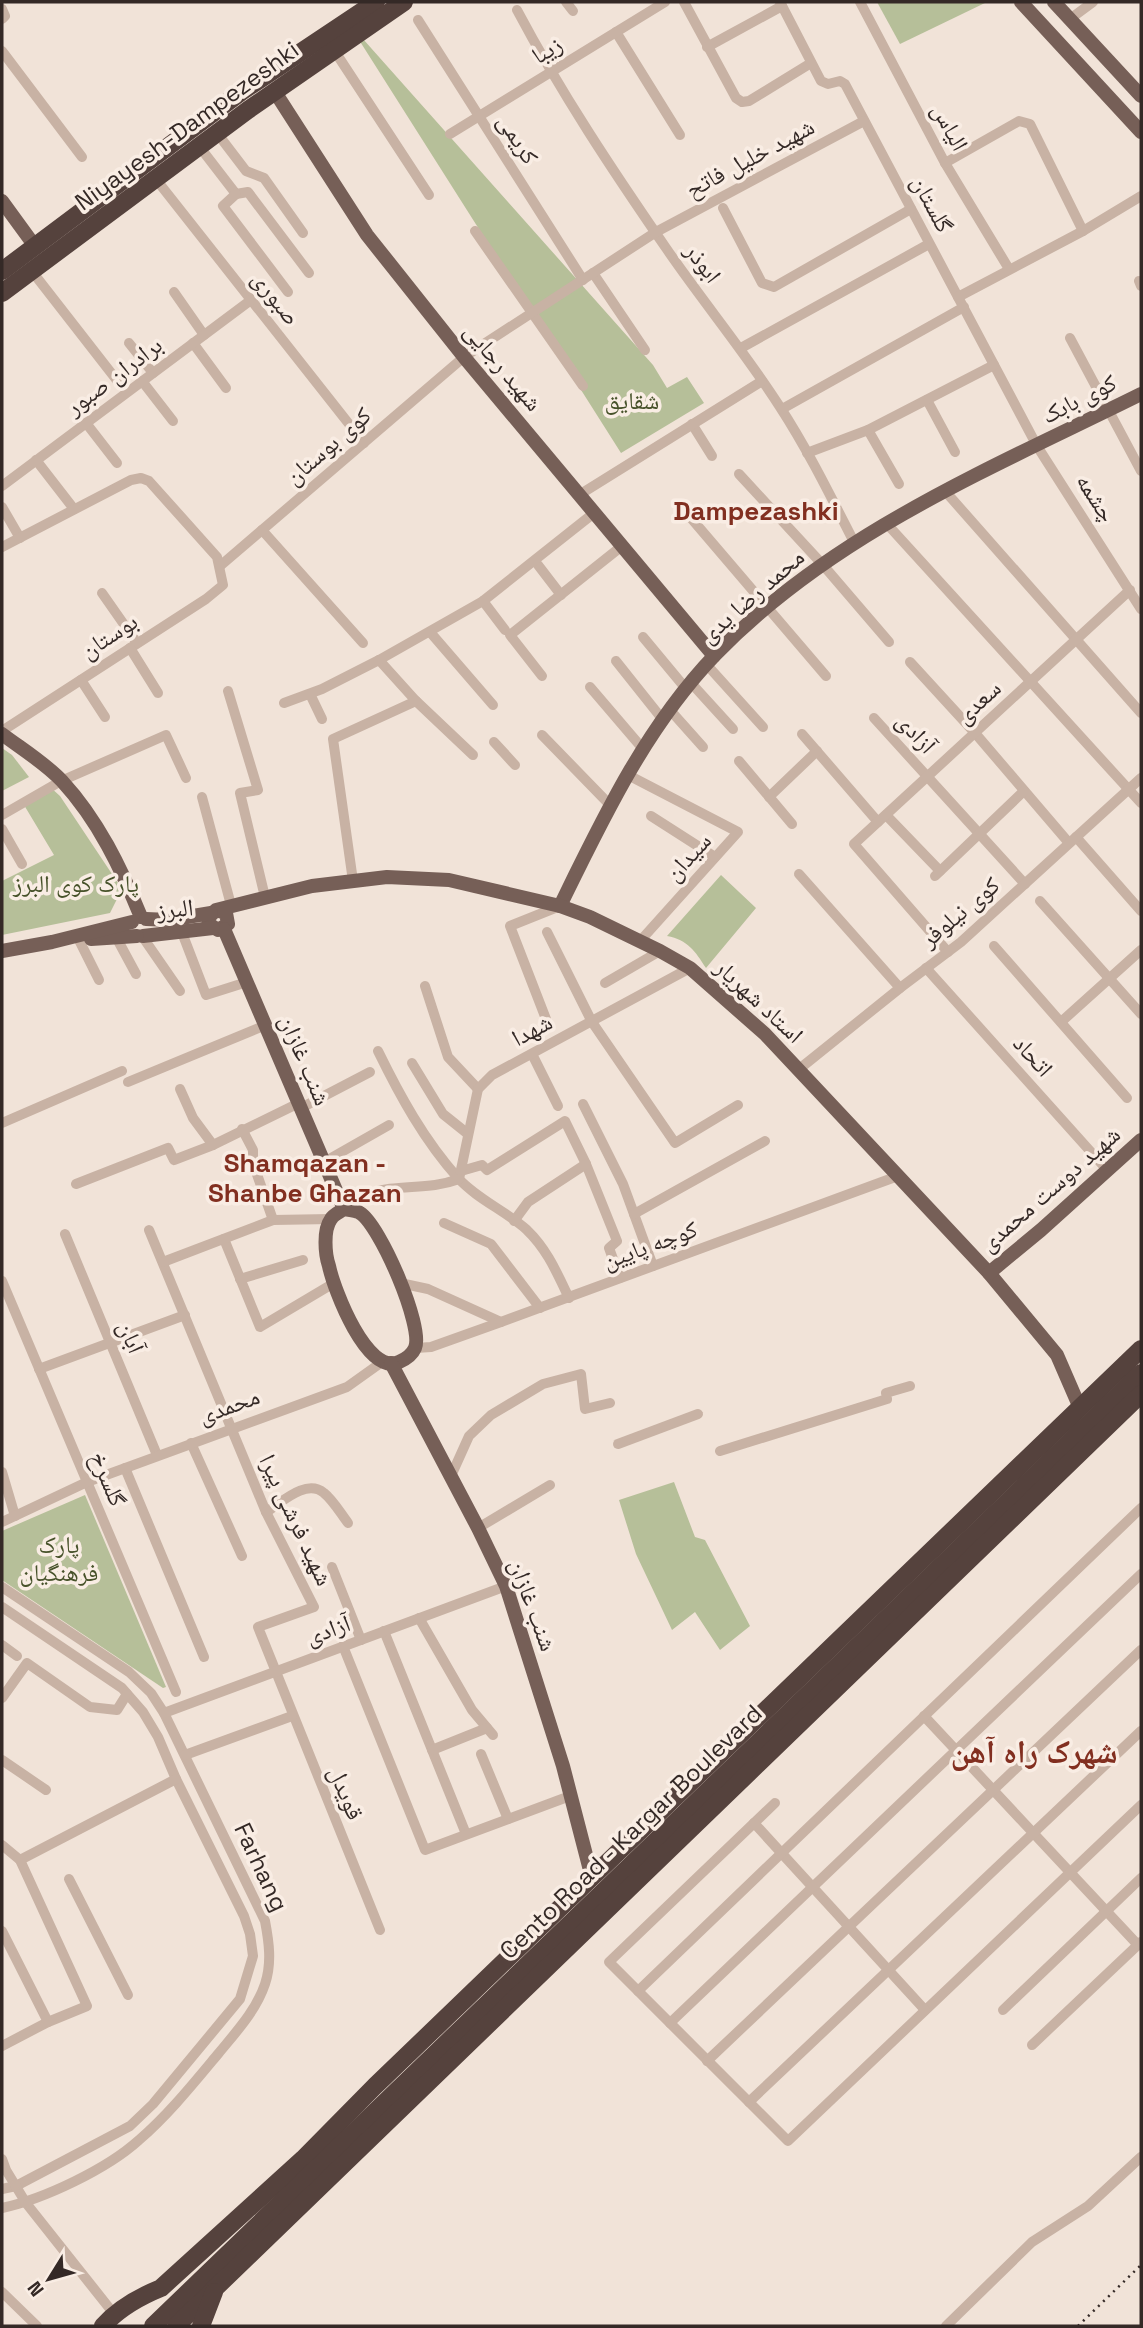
<svg xmlns="http://www.w3.org/2000/svg" width="1143" height="2328" viewBox="0 0 1143 2328" font-family="'Space Grotesk','Noto Naskh Arabic',sans-serif">
<style>
.green{fill:#b6bf99}
.lines{fill:none;stroke-linecap:round;stroke-linejoin:round}
.minor{stroke:#c8b2a4;stroke-width:10}
.major{stroke:#765f57;stroke-width:14}
.highway{stroke:#55423d;stroke-width:18}
.rail{stroke:#342926;stroke-width:2.5;stroke-dasharray:2 5;stroke-linecap:butt}
.labels{text-anchor:middle;stroke-width:7;stroke-linejoin:round;paint-order:stroke}
.street-label{font-size:24px;fill:#342926;stroke:#f9ede4}
.park-label{font-size:24px;fill:#47522a;stroke:#f9ede4}
.neighbourhood-label{font-size:26px;font-weight:bold;fill:#822f20;stroke:#f9ede4}
.district-label{font-size:32px;font-weight:bold;fill:#822f20;stroke:#f9ede4}
</style>
<rect width="100%" height="100%" fill="#f1e3d8"/>
<g class="green">
<path d="M877 2H987L900 44Z"/>
<path d="M347 21 653 365 667 388 687 377 704 403 621 453Z"/>
<path d="M2 748 12 755 29 777 2 791Z"/>
<path d="M50 787 60 796 122 889 110 913 2 935V881L54 855 24 805Z"/>
<path d="M721 875 756 908 706 968C695 951 688 940 667 936Z"/>
<path d="M674 1482 695 1537 705 1540 750 1626 720 1650 695 1612 672 1630 636 1554 619 1500Z"/>
<path d="M85 1495 166 1687 163 1688 2 1580V1531Z"/>
</g>
<g class="lines">
<g class="minor">
<path d="M566 2 573 11"/>
<path d="M684 2 736 98 742 102 749 101 811 63"/>
<path d="M780 2 821 81 828 84 840 81 845 84 1037 446 1141 609"/>
<path d="M860 2 945 163 1009 269"/>
<path d="M2 9 5 16 2 19"/>
<path d="M517 10C561 93 613 171 666 248 703 302 745 352 780 407 808 450 831 497 854 542"/>
<path d="M1070 19 1093 2"/>
<path d="M418 20 583 280"/>
<path d="M616 32 680 135"/>
<path d="M707 47 782 6"/>
<path d="M334 50 429 195"/>
<path d="M2 51 82 157"/>
<path d="M217 133 246 171 264 178 303 233"/>
<path d="M450 134 665 2"/>
<path d="M199 146 236 194 248 192 309 273"/>
<path d="M945 163 1019 121 1030 124 1083 231"/>
<path d="M155 178 364 443"/>
<path d="M236 194 223 206 288 292"/>
<path d="M723 208 762 283 774 287 911 209"/>
<path d="M475 231 583 386"/>
<path d="M31 270 119 383"/>
<path d="M593 273 645 350"/>
<path d="M1139 281 1141 286"/>
<path d="M174 292 204 335"/>
<path d="M958 297 1083 231 1141 196"/>
<path d="M1070 338 1141 471"/>
<path d="M129 343 153 373"/>
<path d="M193 343 226 388"/>
<path d="M741 348 929 244"/>
<path d="M142 381 173 421"/>
<path d="M927 400 955 452"/>
<path d="M782 409 964 307"/>
<path d="M86 423 117 463"/>
<path d="M692 424 712 456"/>
<path d="M868 430 899 484"/>
<path d="M807 453 868 430 994 365"/>
<path d="M36 460 74 509"/>
<path d="M739 474 823 565 889 642"/>
<path d="M2 486 251 300"/>
<path d="M945 491 1141 713"/>
<path d="M579 495 762 381"/>
<path d="M679 504 826 676"/>
<path d="M2 507 20 538"/>
<path d="M887 524 1141 803"/>
<path d="M262 530 363 643"/>
<path d="M2 547 131 480 141 478 149 481 217 557 223 585 206 599 2 731"/>
<path d="M538 565 561 595"/>
<path d="M220 566 464 357 656 232 864 121"/>
<path d="M102 593 137 643"/>
<path d="M483 601 505 630"/>
<path d="M430 632 493 705"/>
<path d="M643 637 687 690"/>
<path d="M130 648 158 693"/>
<path d="M379 660 416 701 473 755"/>
<path d="M616 661 663 720"/>
<path d="M910 662 975 733 1069 843"/>
<path d="M707 665 763 727"/>
<path d="M542 676 510 635 622 546"/>
<path d="M81 680 105 717"/>
<path d="M692 684 733 729"/>
<path d="M590 687 643 749"/>
<path d="M228 691 258 790 240 793 265 897"/>
<path d="M310 694 322 719"/>
<path d="M284 703 322 689 379 660 483 601 594 513"/>
<path d="M670 710 703 747"/>
<path d="M874 718 1025 884"/>
<path d="M802 734 878 822"/>
<path d="M542 735 610 805"/>
<path d="M494 742 515 765"/>
<path d="M739 761 792 824"/>
<path d="M628 775 738 832 641 940"/>
<path d="M202 797 231 905"/>
<path d="M769 797 817 751"/>
<path d="M2 815 61 781 166 735 186 778"/>
<path d="M886 815 940 871"/>
<path d="M651 816 715 857"/>
<path d="M2 829 22 864"/>
<path d="M1076 837 1141 911"/>
<path d="M799 874 900 988"/>
<path d="M935 876 1024 791"/>
<path d="M353 881 333 739 416 701"/>
<path d="M1040 901 1141 1014"/>
<path d="M181 930 206 995 247 982"/>
<path d="M547 932 592 1022 675 1143 738 1105"/>
<path d="M142 936 180 991"/>
<path d="M116 937 136 974"/>
<path d="M79 940 99 980"/>
<path d="M994 946 1127 1098"/>
<path d="M948 952 854 844 1130 590"/>
<path d="M926 968 1108 1171"/>
<path d="M605 983 660 951"/>
<path d="M425 986 448 1057 478 1089"/>
<path d="M546 1019 510 926 560 906"/>
<path d="M1061 1022 1141 950"/>
<path d="M378 1051C400 1096 424 1140 458 1178 477 1199 506 1211 527 1230 547 1249 557 1273 569 1298"/>
<path d="M532 1054 558 1106"/>
<path d="M412 1063 443 1114 468 1134"/>
<path d="M798 1070 900 988 961 942 1141 778"/>
<path d="M128 1082 266 1025"/>
<path d="M180 1089 193 1118 213 1145"/>
<path d="M583 1104 623 1184 653 1266"/>
<path d="M301 1108 370 1072"/>
<path d="M2 1123 122 1071"/>
<path d="M242 1129 253 1150V1163L273 1220"/>
<path d="M324 1162 389 1125"/>
<path d="M461 1171 482 1165 487 1170 565 1121 586 1164 617 1241 609 1248 620 1278"/>
<path d="M459 1179 478 1089 492 1075 690 968"/>
<path d="M76 1184 168 1148 174 1160 213 1145 299 1103"/>
<path d="M344 1209C351 1204 359 1197 367 1194 399 1183 427 1191 459 1179"/>
<path d="M634 1214 765 1141"/>
<path d="M514 1221 528 1202 586 1164"/>
<path d="M444 1223 491 1244 540 1308"/>
<path d="M149 1230 266 1512 314 1607 258 1627 380 1930"/>
<path d="M65 1234 157 1455"/>
<path d="M224 1239 260 1327 334 1283"/>
<path d="M163 1262 273 1220 331 1219"/>
<path d="M240 1279 303 1260"/>
<path d="M2 1281 176 1692"/>
<path d="M400 1283 428 1289 501 1322"/>
<path d="M416 1348 431 1347 501 1322 898 1176"/>
<path d="M39 1369 185 1315"/>
<path d="M191 1443 242 1556"/>
<path d="M618 1444 698 1414"/>
<path d="M720 1451 887 1399 886 1393 910 1386"/>
<path d="M125 1468 204 1657"/>
<path d="M2 1472 15 1516"/>
<path d="M451 1476 469 1436 491 1415 543 1384 581 1374 585 1409 610 1403"/>
<path d="M266 1512C281 1503 306 1478 324 1493 333 1500 341 1514 348 1523"/>
<path d="M2 1522 87 1482 347 1387 382 1362"/>
<path d="M478 1528 550 1485"/>
<path d="M332 1567 361 1640"/>
<path d="M2 1587 129 1672 151 1693 164 1713 265 1921C269 1942 272 1963 265 1984 256 2011 236 2032 218 2054 193 2084 168 2115 139 2140 107 2169 44 2199 2 2208"/>
<path d="M2 1607 122 1688 143 1712 158 1737 176 1779 244 1916 250 1934 253 1956 240 1999 153 2104 130 2126 16 2186 2 2189"/>
<path d="M419 1618 472 1710 493 1735"/>
<path d="M384 1631 466 1834"/>
<path d="M2 1645 17 1656"/>
<path d="M343 1646 425 1850 570 1796"/>
<path d="M2 1698 27 1663 90 1707 117 1710 127 1694"/>
<path d="M164 1713 506 1586"/>
<path d="M924 1716 1138 1945"/>
<path d="M432 1750 487 1728"/>
<path d="M481 1754 508 1819"/>
<path d="M185 1755 292 1716"/>
<path d="M2 1760 46 1790"/>
<path d="M775 1803 609 1962 788 2141 1141 1805"/>
<path d="M754 1823 925 2010"/>
<path d="M2 1845 20 1860 87 2006 48 2022 2 2046"/>
<path d="M20 1860 176 1779"/>
<path d="M69 1879 128 1995"/>
<path d="M2 1931 48 2022"/>
<path d="M638 1991 1141 1508"/>
<path d="M1003 2010 1141 1878"/>
<path d="M670 2023 1141 1574"/>
<path d="M1032 2045 1141 1942"/>
<path d="M707 2061 1141 1650"/>
<path d="M749 2102 1141 1731"/>
<path d="M2 2159 6 2170 26 2203 114 2314"/>
<path d="M2 2292 37 2326"/>
<path d="M946 2326 1032 2242 1088 2206 1141 2157"/>
</g>
<g class="major">
<path d="M1021 2 1141 132"/>
<path d="M1054 2 1141 96"/>
<path d="M275 92 367 235 464 357 714 656"/>
<path d="M2 201 34 245"/>
<path d="M2 734C22 749 45 763 62 781 98 820 121 868 141 917"/>
<path d="M560 906C603 818 646 727 715 655 833 533 992 468 1141 394"/>
<path d="M216 910 226 913 228 924 218 930 209 924 208 918 216 910 312 886 387 877 449 880 560 906 590 917 660 951 690 968 765 1034 989 1273 1057 1355 1080 1408"/>
<path d="M146 919 169 920 211 913"/>
<path d="M224 929 344 1209"/>
<path d="M143 936 213 928"/>
<path d="M91 939 137 936"/>
<path d="M2 951 52 942 132 922"/>
<path d="M344 1209C348 1210 356 1210 360 1213 380 1225 424 1327 415 1348 412 1355 406 1359 399 1362 367 1376 334 1290 329 1266 325 1254 323 1230 331 1219 333 1215 340 1212 344 1209Z"/>
<path d="M989 1273 1041 1230 1141 1140"/>
<path d="M391 1363 478 1528 506 1586 563 1766 592 1878"/>
</g>
<g class="highway">
<path d="M2 271 241 92 376 2"/>
<path d="M2 293 248 110 404 2"/>
<path d="M103 2326C119 2308 139 2297 161 2288L303 2159 375 2086 1141 1349"/>
<path d="M153 2326 1141 1373"/>
<path d="M176 2326 1141 1394"/>
<path d="M201 2326 214 2292"/>
</g>
<path class="rail" d="M1078 2326 1141 2265"/>
</g>
<g class="labels">
<g class="street-label">
<text transform="translate(547 50) rotate(-31)" y="8">زیبا</text>
<text transform="translate(187 126) rotate(-36)" y="8">Niyayesh-Dampezeshki</text>
<text transform="translate(950 127) rotate(62)" y="8">الیاس</text>
<text transform="translate(518 139) rotate(58)" y="8">کریمی</text>
<text transform="translate(750 158) rotate(-28)" y="8">شهید خلیل فاتح</text>
<text transform="translate(932 204) rotate(62)" y="8">گلستان</text>
<text transform="translate(703 263) rotate(53)" y="8">ابوذر</text>
<text transform="translate(276 298) rotate(52)" y="8">صبوری</text>
<text transform="translate(503 367) rotate(50)" y="8">شهید رجایی</text>
<text transform="translate(114 376) rotate(-37)" y="8">برادران صبور</text>
<text transform="translate(1079 399) rotate(-27)" y="8">کوی بابک</text>
<text transform="translate(328 446) rotate(-41)" y="8">کوی بوستان</text>
<text transform="translate(1096 498) rotate(57)" y="8">چشمه</text>
<text transform="translate(752 596) rotate(-41)" y="8">محمد رضا یدی</text>
<text transform="translate(109 636) rotate(-33)" y="8">بوستان</text>
<text transform="translate(978 702) rotate(-43)" y="8">سعدی</text>
<text transform="translate(916 733) rotate(48)" y="8">آزادی</text>
<text transform="translate(688 857) rotate(-48)" y="8">سیدان</text>
<text transform="translate(175 909) rotate(-6)" y="8">البرز</text>
<text transform="translate(960 912) rotate(-40)" y="8">کوی نیلوفر</text>
<text transform="translate(759 1001) rotate(43)" y="8">استاد شهریار</text>
<text transform="translate(532 1030) rotate(-28)" y="8">شهدا</text>
<text transform="translate(1033 1056) rotate(48)" y="8">اتحاد</text>
<text transform="translate(305 1060) rotate(67)" y="8">شنب غازان</text>
<text transform="translate(1050 1189) rotate(-41)" y="8">شهید دوست محمدی</text>
<text transform="translate(650 1245) rotate(-20)" y="8">کوچه پایین</text>
<text transform="translate(131 1337) rotate(67)" y="8">آبان</text>
<text transform="translate(229 1406) rotate(-20)" y="8">محمدی</text>
<text transform="translate(108 1479) rotate(67)" y="8">گلسرخ</text>
<text transform="translate(296 1520) rotate(65)" y="8">شهید فرشی پیرا</text>
<text transform="translate(533 1605) rotate(70)" y="8">شنب غازان</text>
<text transform="translate(328 1630) rotate(-20)" y="8">آزادی</text>
<text transform="translate(346 1793) rotate(68)" y="8">قویدل</text>
<text transform="translate(631 1832) rotate(-44)" y="8">Cento Road - Kargar Boulevard</text>
<text transform="translate(261 1867) rotate(65)" y="8">Farhang</text>
</g>
<g class="park-label">
<text x="632" y="409">شقایق</text>
<text x="76" y="892">پارک کوی البرز</text>
<text x="59" y="1553">پارک<tspan x="59" dy="28">فرهنگیان</tspan></text>
</g>
<g class="neighbourhood-label">
<text x="756" y="520">Dampezashki</text>
<text x="305" y="1172">Shamqazan -<tspan x="305" dy="30">Shanbe Ghazan</tspan></text>
</g>
<g class="district-label">
<text x="1034" y="1763">شهرک راه آهن</text>
</g>
</g>
<rect width="1143" height="2328" fill="none" stroke="#342926" stroke-width="7"/>
<g transform="translate(49 2279) rotate(233)" stroke="#f9ede4" stroke-width="5" paint-order="stroke">
<path d="M0-5L12 26L0 18L-12 26Z" fill="#342926"/>
<text y="-10" font-size="19" font-weight="bold" text-anchor="middle" fill="#342926">N</text>
</g>
</svg>
